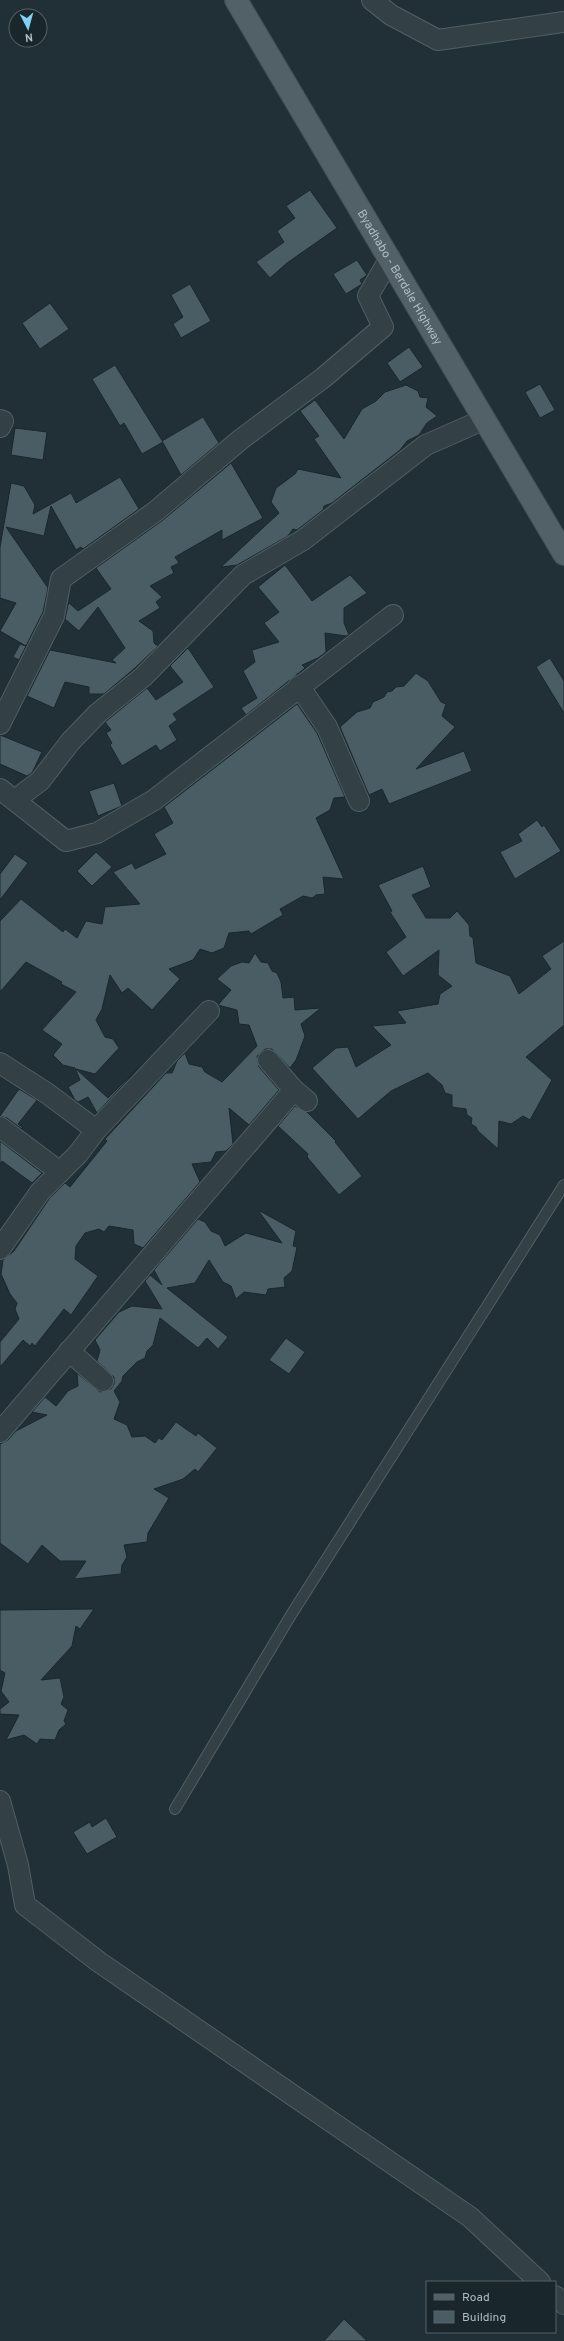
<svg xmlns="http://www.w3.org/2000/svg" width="564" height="2341" viewBox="0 0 564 2341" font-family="Overpass,sans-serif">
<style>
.building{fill:#4a5d65;stroke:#1a282d}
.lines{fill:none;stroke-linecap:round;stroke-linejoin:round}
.service-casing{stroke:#505f64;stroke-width:12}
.minor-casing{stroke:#505f64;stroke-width:22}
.primary-casing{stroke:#3f4d53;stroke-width:24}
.service{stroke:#334146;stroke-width:10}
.minor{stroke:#334146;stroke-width:20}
.primary{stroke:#516167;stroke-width:22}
.labels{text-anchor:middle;stroke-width:3.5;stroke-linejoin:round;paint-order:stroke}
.street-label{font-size:12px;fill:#adbdc3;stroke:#19262b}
</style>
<rect width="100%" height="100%" fill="#203036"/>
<g class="building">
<path d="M310 190 337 228 287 263 270 278 256 262 284 242 277 231 295 218 286 206Z"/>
<path d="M357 260 367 275 360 280 362 284 346 294 333 274Z"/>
<path d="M190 284 211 321 181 338 173 324 183 317 171 295Z"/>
<path d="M50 303 69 329 40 349 22 323Z"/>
<path d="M409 347 423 367 400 382 387 363Z"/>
<path d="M115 365 163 442 142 454 124 423 120 426 92 379Z"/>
<path d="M540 384 555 410 540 418 525 392Z"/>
<path d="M406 385 418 391 420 397 428 398 426 407 437 416 427 423 419 435 407 441 400 450 332 503 324 506 323 510 297 530 293 529 288 536 237 565 221 567 279 513 271 502 276 488 295 474 298 469 341 478 314 439 319 436 300 411 315 400 344 439 362 409 376 401 385 392Z"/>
<path d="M203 417 219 443 181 475 162 441Z"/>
<path d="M15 428 47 432 43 460 11 455Z"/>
<path d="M231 463 263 518 222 540V530L175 557 179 563 171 567 174 573 150 586 162 597 156 602 160 608 139 621 153 631 154 643 158 646 135 668 104 694H89V687L65 682 54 708 27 696 50 650 116 663 112 660 125 648 98 607 79 631 65 619 68 605 69 603 78 611 111 589 96 568 163 520Z"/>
<path d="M120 477 139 509 83 549 81 547 76 550 51 506 44 536 6 527 48 588 43 612 19 660 13 657 20 644 26 646 0 631 16 603 0 598V547L11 483 24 486 35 505 33 514 71 493 76 503Z"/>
<path d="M285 565 312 601 350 575 367 593 344 608V623L349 635 346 636 325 633 326 652 318 658 302 665 305 668 246 715 241 708 257 698 243 671 255 662 252 650 279 642 264 623 279 612 258 587Z"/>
<path d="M188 648 214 687 173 714 177 720 169 726 177 740 160 751 156 745 122 766 110 745 112 743 106 733 111 730 105 722 147 688 156 700 183 682 170 666Z"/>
<path d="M550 658 564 681V713L536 667Z"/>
<path d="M416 673 428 681 441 702 446 704 442 716 455 727 416 769 464 751 472 771 389 804 382 789 369 795 340 727 357 712 370 708 373 702 384 697 387 692 392 691 396 687 404 686Z"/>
<path d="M297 704 317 733 345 797 334 798 330 810 316 818 344 879 323 877 325 894 316 895 312 898 303 896 280 909 283 915 251 934 249 931 229 933 224 948 212 953 200 949 193 960 169 969 180 979 152 1010 128 988 122 993 110 975 102 1009 96 1020 105 1037 113 1039 119 1048 95 1074 76 1069 108 1098 143 1063 97 1113 88 1097 78 1102 75 1100 68 1087 80 1080 75 1068 63 1065 53 1055 62 1044 42 1030 76 992 61 984 62 982 26 962 0 992V921L21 899 63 932 65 929 77 938 86 921 102 924 105 907 140 904 113 872 132 863 135 869 166 854 154 834 173 823 164 807Z"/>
<path d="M0 735 42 752 32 773 27 776 0 764Z"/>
<path d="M114 783 122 806 98 816 89 791Z"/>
<path d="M537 820 542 827 544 825 561 851 515 879 500 852 522 841 518 834Z"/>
<path d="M96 852 112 867 92 886 77 871Z"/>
<path d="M15 854 28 863 0 900V874Z"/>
<path d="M423 866 431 887 412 895 426 918H450L457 911 469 925 470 936 473 938 476 963 510 976 519 994 551 969 542 956 564 941V1025L526 1057 552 1080 530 1120 523 1116 511 1124 499 1121 498 1149 478 1131 476 1127 471 1124 472 1118 467 1115 466 1109 452 1107V1095L445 1093 442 1085 428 1073 391 1091 358 1119 312 1068 336 1048 348 1047 356 1067 391 1045 372 1026 406 1023 397 1011 438 1004 440 994 452 986 438 975 439 950 403 976 386 952 406 937 390 912 392 911 378 885Z"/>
<path d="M255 953 261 962 268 963 272 971 277 973 281 982 283 998 294 997 295 1010 321 1008 301 1024 305 1036 296 1060 290 1068 272 1049H265L257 1056 259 1067 279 1090 249 1125 229 1108 233 1144 226 1151 216 1152 211 1162 192 1164 200 1182 143 1248 134 1244 133 1230 109 1226 104 1232 99 1229 85 1233 76 1246 75 1259 98 1276 71 1315 64 1309 35 1346 32 1343 30 1346 23 1340 0 1367V1342L19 1319 15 1309 17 1303 10 1294 1 1274 3 1260 14 1251 49 1199 65 1183 70 1187 107 1141 105 1139 166 1073H172L177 1061 185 1053 189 1064 202 1067 205 1072 222 1082 257 1046 249 1025 239 1024 237 1010 218 1005 231 990 217 979 231 966 242 962 249 963Z"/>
<path d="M19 1089 37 1100 18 1124 23 1128 22 1129 7 1118 0 1116Z"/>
<path d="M295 1106 307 1112 336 1141 335 1142 362 1176 339 1195 307 1157 308 1154 278 1126Z"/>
<path d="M0 1141 42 1173 32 1183 2 1161 0 1165Z"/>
<path d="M258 1210 296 1231 293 1246 297 1247 292 1271 284 1278 285 1287 268 1289 266 1295 244 1292 236 1299 231 1286 223 1282 209 1260 195 1283 167 1288 228 1337 218 1349 207 1338 198 1348 160 1318 153 1345 147 1351 145 1358 137 1362 123 1376 122 1381 114 1391 120 1402 114 1419 127 1425 132 1437 145 1436 155 1443 159 1438 162 1440 176 1422 196 1436 198 1433 217 1448 198 1472 195 1469 183 1479 154 1489 169 1498 148 1533 147 1542 124 1545 127 1557 122 1565 121 1574 74 1579 86 1561H60L42 1545 28 1564 0 1543V1444L8 1440 16 1431 47 1415 32 1412 45 1397 56 1406 68 1391 78 1386 77 1373 100 1392 111 1389 114 1384V1377L97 1361 100 1350 95 1340 119 1312 132 1306 162 1309 145 1281 150 1275 162 1285 154 1270 198 1219 205 1222 211 1231 220 1235 225 1246 246 1233 282 1243Z"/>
<path d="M286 1338 305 1352 289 1374 269 1360Z"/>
<path d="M94 1609 80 1629 76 1626 72 1646 41 1680 60 1678 64 1697 61 1704 68 1710 64 1721 66 1724 59 1730 55 1740 40 1739 37 1744 24 1735 6 1740 19 1715 0 1714V1709L9 1702 1 1691 5 1673 0 1670V1610Z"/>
<path d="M106 1818 117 1837 87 1854 73 1832 90 1822 92 1827Z"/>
<path d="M344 2319 367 2341H324Z"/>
</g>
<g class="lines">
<g class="service-casing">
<path id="service" d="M175 1809 291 1615 564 1185"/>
</g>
<g class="minor-casing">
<g id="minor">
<path d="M372 0 391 15 438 40 564 22"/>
<path d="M0 420 3 421 0 427"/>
<path d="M299 686 327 727 359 801"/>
<path d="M0 724 54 616 61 579 156 511 240 440 323 378 383 327 368 296 390 258"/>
<path d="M0 789 66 841 97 833 154 800 393 615"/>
<path d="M16 799 40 781 71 741 98 713 143 677 243 575 303 540 426 445 485 419"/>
<path d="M268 1060 294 1090 307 1101"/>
<path d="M0 1063 48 1094 96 1130"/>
<path d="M0 1127 60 1172"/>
<path d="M0 1249 40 1192 78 1154 96 1130 209 1011"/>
<path d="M69 1351 103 1381"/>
<path d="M0 1432 294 1090"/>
<path d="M0 1801 18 1865 25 1905 99 1962 470 2217 540 2282"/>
<path d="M555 2296 564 2304"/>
</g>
</g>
<g class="primary-casing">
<g id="primary">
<path id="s1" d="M236 0 564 554"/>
</g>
</g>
<use href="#service" class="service"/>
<use href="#minor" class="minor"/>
<use href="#primary" class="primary"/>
</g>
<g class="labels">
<g class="street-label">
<text dy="4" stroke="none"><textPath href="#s1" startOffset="322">Byadhabo - Berdale Highway</textPath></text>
</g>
</g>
<rect x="426" y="2281" width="130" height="52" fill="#19262b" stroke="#546268"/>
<rect x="434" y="2294" width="20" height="6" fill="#516167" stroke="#546268"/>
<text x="462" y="2301" font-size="12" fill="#adbdc3">Road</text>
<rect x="434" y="2311" width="20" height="12" fill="#4a5d65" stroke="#546268"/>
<text x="462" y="2321" font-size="12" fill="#adbdc3">Building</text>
<g transform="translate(28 28) rotate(174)"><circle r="19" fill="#19262b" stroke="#546268"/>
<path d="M0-3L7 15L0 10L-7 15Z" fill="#7fd2f6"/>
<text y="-6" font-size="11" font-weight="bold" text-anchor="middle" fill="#adbdc3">N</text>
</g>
</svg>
